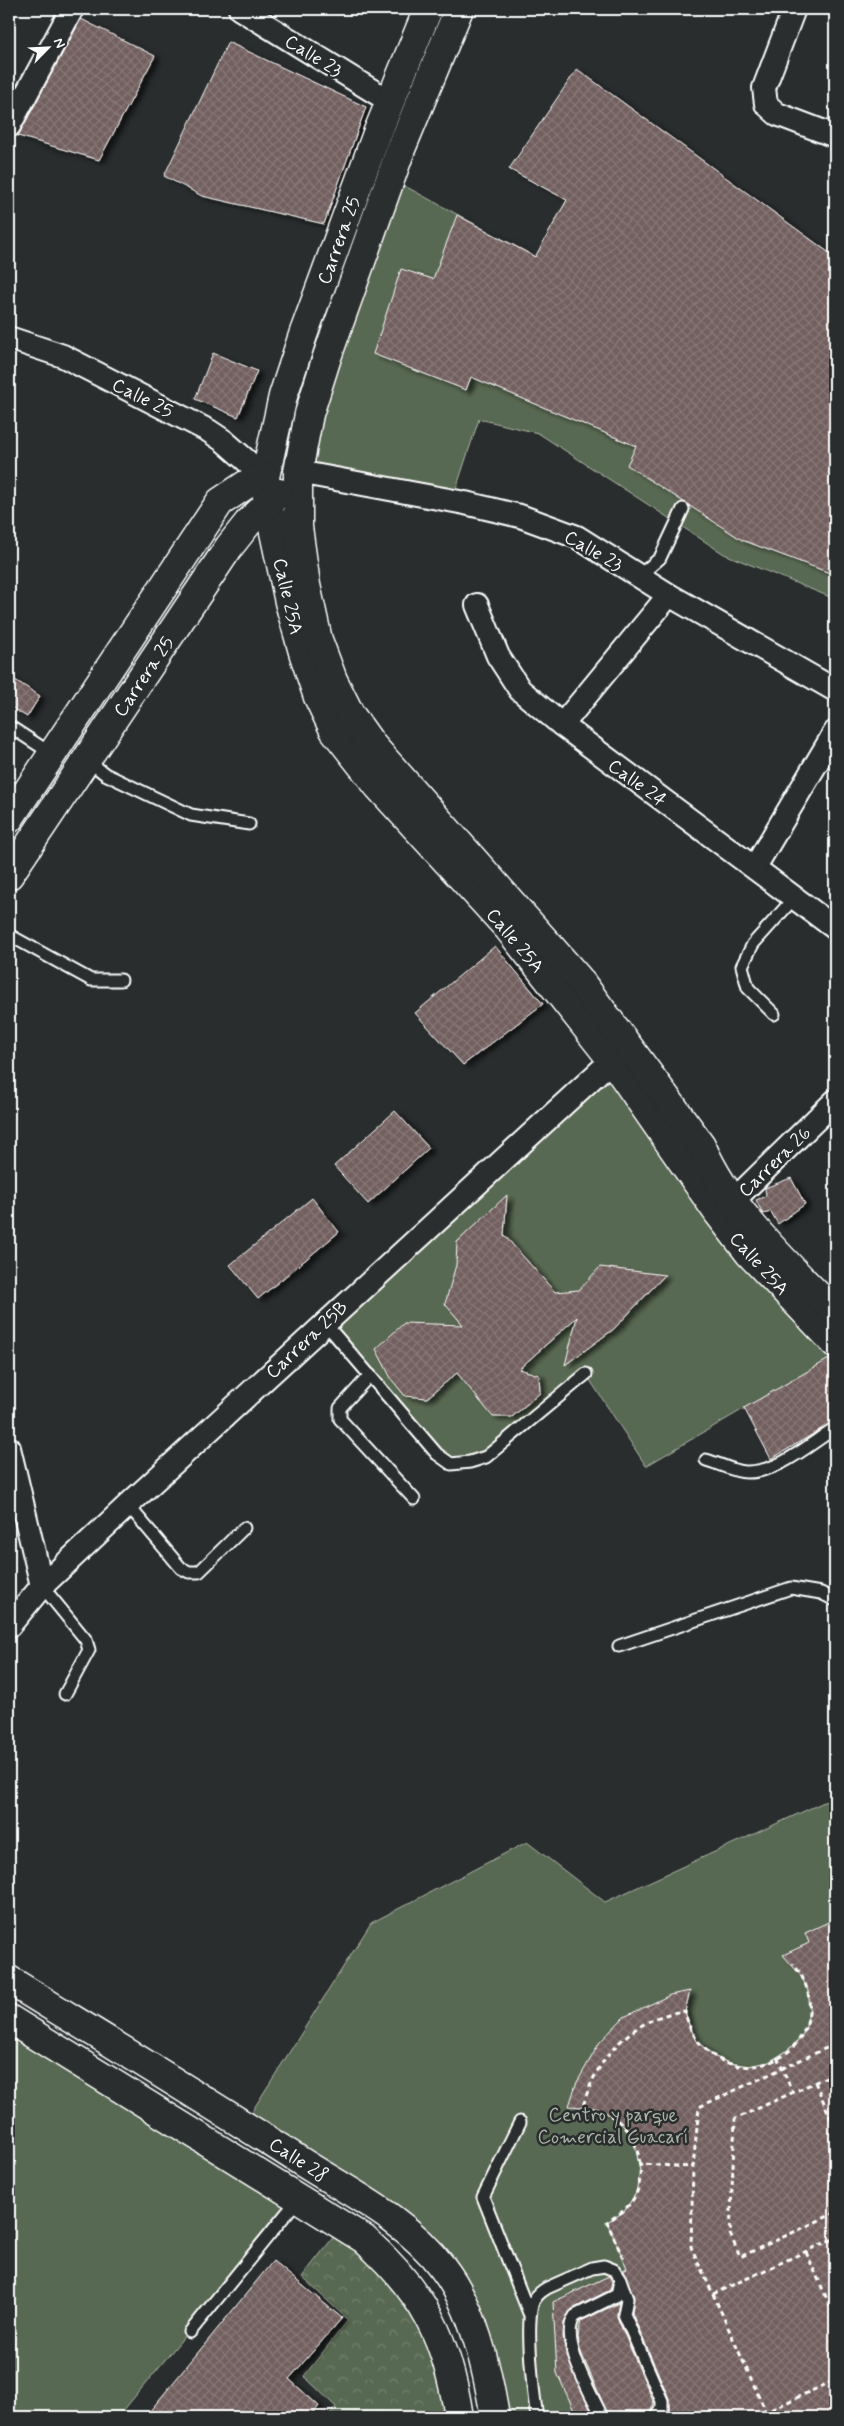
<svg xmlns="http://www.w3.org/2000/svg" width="844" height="2426" viewBox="0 0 844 2426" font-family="Mynerve,sans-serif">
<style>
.green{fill:#596952;stroke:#acb4a8}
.forest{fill:url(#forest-crowns);stroke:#acb4a8}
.building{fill:url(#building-cross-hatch);stroke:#fff;filter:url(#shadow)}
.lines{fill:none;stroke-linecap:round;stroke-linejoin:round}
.lane-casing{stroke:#fff;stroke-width:15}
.street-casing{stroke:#fff;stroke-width:26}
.secondary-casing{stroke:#fff;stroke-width:31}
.path{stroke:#fff;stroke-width:3;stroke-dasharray:5 4;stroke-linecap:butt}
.lane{stroke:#2a2d2e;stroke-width:11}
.street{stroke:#2a2d2e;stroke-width:22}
.secondary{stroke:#2a2d2e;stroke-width:28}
.labels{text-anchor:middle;stroke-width:5;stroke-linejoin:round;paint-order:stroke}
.street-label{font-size:19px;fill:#fff;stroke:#2a2d2e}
.park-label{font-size:19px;fill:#acb4a8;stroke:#2a2d2e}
</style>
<defs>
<pattern id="forest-crowns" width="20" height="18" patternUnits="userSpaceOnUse" patternTransform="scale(1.25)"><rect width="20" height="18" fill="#596952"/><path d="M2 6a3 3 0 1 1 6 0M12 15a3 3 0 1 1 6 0" fill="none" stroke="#72806c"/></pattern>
<pattern id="building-cross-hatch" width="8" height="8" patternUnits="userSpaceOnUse" patternTransform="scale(1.25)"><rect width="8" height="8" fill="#725f5e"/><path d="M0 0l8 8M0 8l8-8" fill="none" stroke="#877776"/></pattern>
<filter id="shadow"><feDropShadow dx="5.5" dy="3" stdDeviation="2.5" flood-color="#0009"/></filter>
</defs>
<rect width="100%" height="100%" fill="#2a2d2e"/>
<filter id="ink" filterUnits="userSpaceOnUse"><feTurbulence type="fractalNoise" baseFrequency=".02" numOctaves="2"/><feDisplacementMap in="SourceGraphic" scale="10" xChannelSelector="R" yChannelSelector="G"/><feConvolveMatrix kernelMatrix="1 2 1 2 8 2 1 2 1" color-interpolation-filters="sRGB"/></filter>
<g filter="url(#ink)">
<g class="green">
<path d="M509 169 746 194 835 257V599L724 554 538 433 479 419 452 501 298 472 390 178 536 257 567 200Z"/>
<path d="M612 1060 835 1351 829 1359 646 1466 586 1374 502 1446 451 1464 324 1322Z"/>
<path d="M835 1797V2417H495L444 2269 244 2124 371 1923 527 1842 605 1902Z"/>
<path d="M9 2019 299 2197 118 2417H9Z"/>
</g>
<path class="forest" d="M343 2225 392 2264 459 2417H328L336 2407 304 2376 348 2320 302 2277Z"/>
<g class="building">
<path d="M81 19 155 56 99 160 18 136Z"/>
<path d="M228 42 366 107 324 224 202 196 164 176Z"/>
<path d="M577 69 835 257V575L742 540 627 465 636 446 471 377 466 390 373 354 401 269 433 279 457 215 535 257 567 200 509 169Z"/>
<path d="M213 353 257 371 238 417 195 399Z"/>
<path d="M9 676 40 696 27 717 9 706Z"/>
<path d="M495 946 543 1004 463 1065 415 1013Z"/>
<path d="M395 1111 429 1148 368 1204 334 1166Z"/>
<path d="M791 1178 805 1204 778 1224 771 1212 763 1214 756 1200 766 1196 765 1188Z"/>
<path d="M507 1195 504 1235 555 1292 579 1290 600 1267 665 1275 614 1329 565 1365 577 1317 519 1369 539 1375 540 1393 512 1417H493L457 1373 427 1398 405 1396 392 1380 376 1349 404 1323 463 1325 445 1304 456 1265 457 1242Z"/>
<path d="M312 1198 339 1232 258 1299 230 1265Z"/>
<path d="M829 1359 835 1371V1421L771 1459 744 1408Z"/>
<path d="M835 1919V2417H666L669 2410V2398L632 2313 634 2297 623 2270 627 2268 607 2222 624 2212 636 2193 640 2172 635 2143 628 2129 612 2116 594 2108 569 2106 576 2084 600 2042 624 2017 670 1995 690 1991 685 2011 689 2025 697 2041 713 2056 729 2063 749 2066 769 2062 785 2052 797 2042 805 2031 810 2007 808 1991 802 1977 783 1955 809 1943 805 1933Z"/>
<path d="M273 2261 342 2318 289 2379 319 2406 310 2417H145Z"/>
<path d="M609 2276 612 2281 610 2290 572 2309 564 2323 563 2338 566 2354 594 2417H577L557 2373 553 2302Z"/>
<path d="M619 2303 617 2317 654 2403 650 2417H609L580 2350 578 2337 581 2321Z"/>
</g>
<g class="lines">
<g class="lane-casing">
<g id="lane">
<path d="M639 576 660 558 683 509"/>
<path d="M9 726 52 754"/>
<path d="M86 759 105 774 191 815 249 824"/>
<path d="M9 935 91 980H121"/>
<path d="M774 1014 748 988 742 966 753 944 795 897"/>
<path d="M324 1322 437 1454 451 1464 470 1462 486 1457 586 1374"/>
<path d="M370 1375 340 1408V1419L414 1499"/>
<path d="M706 1460C718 1463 734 1472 746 1472 778 1473 810 1444 835 1428"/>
<path d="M128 1505 181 1568 189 1572H199L244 1528"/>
<path d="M42 1586 86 1640 89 1650 65 1694"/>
<path d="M619 1646 791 1588 821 1593 835 1600"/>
<path d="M520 2122 483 2197 529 2313"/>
<path d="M190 2332 299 2198"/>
<path d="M537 2417C533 2392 526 2328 532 2305 534 2297 540 2292 547 2288L592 2268 604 2266 614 2270 620 2279 627 2299 624 2314 662 2401V2409L657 2417"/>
<path d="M602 2417C591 2393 558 2339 575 2316L617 2295 620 2281"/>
</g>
</g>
<g class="street-casing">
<g id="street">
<path d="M240 9 389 101"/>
<path d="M794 9 764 88 766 104 777 114 835 136"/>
<path d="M9 126 72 9"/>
<path d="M9 338 63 356 209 431 224 441 265 477"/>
<path d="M298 472 465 503 520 516 577 537 669 595 835 690"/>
<path d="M477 605 498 656 520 690 562 725 835 928"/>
<path d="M562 725 669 595"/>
<path d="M755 867 835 732"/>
<path d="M734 1200 835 1101"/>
<path d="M9 1448 42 1586"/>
<path d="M9 1626 42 1586 128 1505 612 1060"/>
</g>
</g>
<g class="secondary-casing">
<g id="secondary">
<path d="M428 9 376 136 303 335 283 396 265 477 268 504 289 602 303 652 318 697 334 730 378 786 508 928 612 1060 718 1213 749 1253 835 1343"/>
<path d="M459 9 401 149 327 357 309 414 298 472V527L306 585 318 640 333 680 350 714 372 745 578 978 701 1145C730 1212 786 1262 835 1313"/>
<path d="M9 819 220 502 247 484 265 477"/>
<path d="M9 875 229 547 248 523 279 493"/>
<path d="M9 1980C108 2041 207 2101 305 2164 353 2194 409 2222 443 2268 474 2308 487 2369 495 2417"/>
<path d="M9 2019 364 2239C424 2293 447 2338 459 2417"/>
</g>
</g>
<g class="path">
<path d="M835 2044 699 2107 693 2167 691 2247 713 2294 835 2238"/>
<path d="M777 2057 793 2093"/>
<path d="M835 2073 735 2119 730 2234 740 2257 835 2213"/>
<path d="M815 2082 835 2128"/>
<path d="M640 2164C636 2132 616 2111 583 2107 595 2058 634 2016 685 2011 691 2046 724 2073 760 2065 808 2055 825 2000 793 1964"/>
<path d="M806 2252 835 2317"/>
<path d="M623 2258 607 2222C632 2207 642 2194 640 2164L693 2167"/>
<path d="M713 2294 766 2412 835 2380"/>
</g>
<use href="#lane" class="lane"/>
<use href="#street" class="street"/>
<use href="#secondary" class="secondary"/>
</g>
</g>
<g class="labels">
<g class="street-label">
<text transform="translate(314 55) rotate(32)" y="7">Calle 23</text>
<text transform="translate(338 240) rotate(-70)" y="7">Carrera 25</text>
<text transform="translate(143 397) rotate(27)" y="7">Calle 25</text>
<text transform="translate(594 550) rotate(30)" y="7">Calle 23</text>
<text transform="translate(289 596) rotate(77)" y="7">Calle 25A</text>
<text transform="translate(143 676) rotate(-56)" y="7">Carrera 25</text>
<text transform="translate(638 782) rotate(36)" y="7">Calle 24</text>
<text transform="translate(516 940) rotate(50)" y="7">Calle 25A</text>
<text transform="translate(774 1161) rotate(-44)" y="7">Carrera 26</text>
<text transform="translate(760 1263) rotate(48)" y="7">Calle 25A</text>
<text transform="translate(306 1339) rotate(-43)" y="7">Carrera 25B</text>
<text transform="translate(299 2159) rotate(33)" y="7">Calle 28</text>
</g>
<g class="park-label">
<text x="613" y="2121">Centro y parque<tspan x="613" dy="22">Comercial Guacarí</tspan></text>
</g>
</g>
<rect width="844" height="2426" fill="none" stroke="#2a2d2e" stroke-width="30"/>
<rect x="15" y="15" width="814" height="2396" fill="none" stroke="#fff" stroke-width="2" filter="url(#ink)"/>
<g transform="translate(48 48) rotate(66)" stroke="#2a2d2e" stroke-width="4" paint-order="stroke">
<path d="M0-4L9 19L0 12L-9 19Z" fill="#ffffff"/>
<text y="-8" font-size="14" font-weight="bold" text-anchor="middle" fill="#ffffff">N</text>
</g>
</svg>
